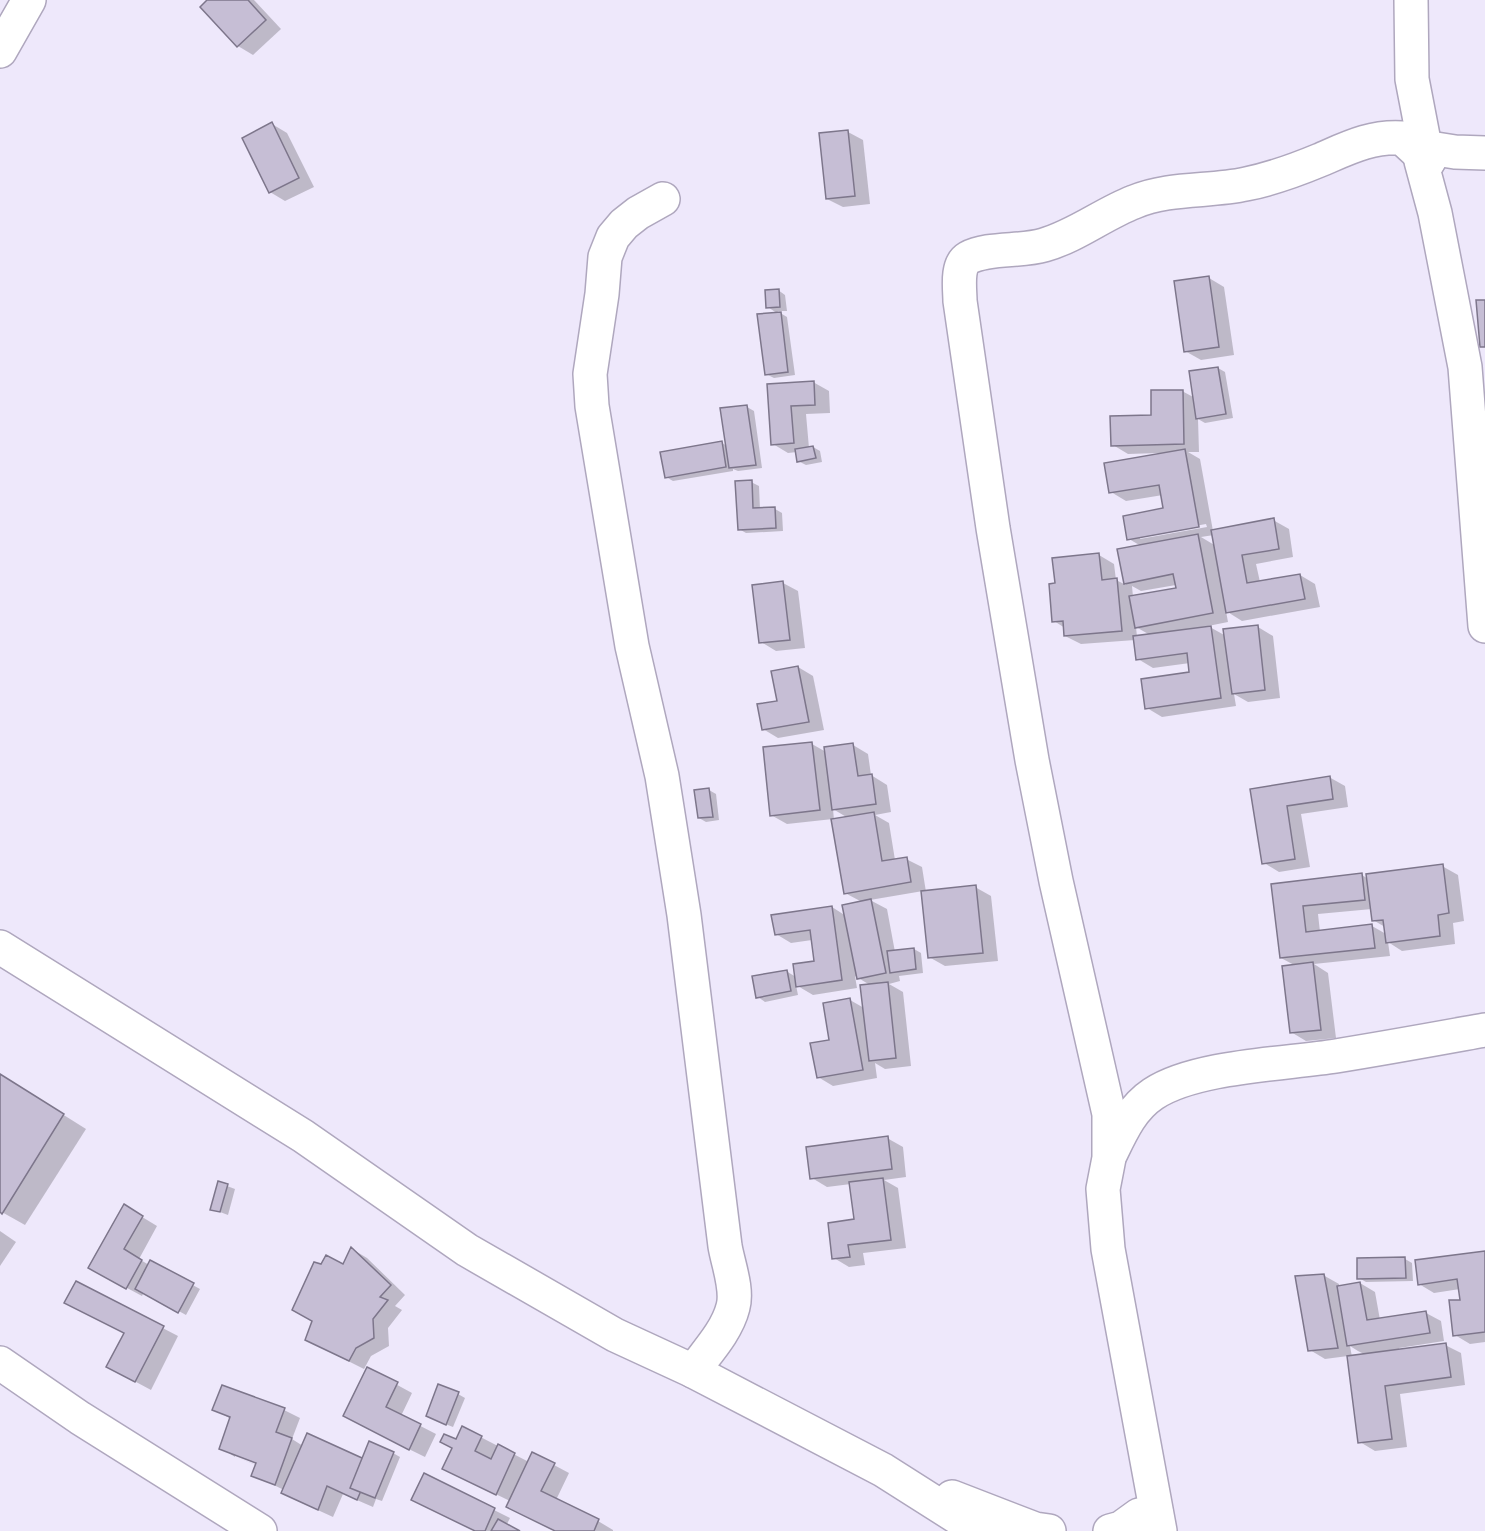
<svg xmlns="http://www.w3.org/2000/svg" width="1485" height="1531" viewBox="0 0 1485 1531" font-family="'Work Sans',sans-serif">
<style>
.shadow{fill:#0003;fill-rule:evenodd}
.building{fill:#c6bed5;stroke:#7d768b;stroke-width:1.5}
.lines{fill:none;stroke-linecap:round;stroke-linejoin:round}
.street-casing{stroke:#afa7be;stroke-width:36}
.secondary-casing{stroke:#afa7be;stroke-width:36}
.street{stroke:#fff;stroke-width:33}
.secondary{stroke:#fff;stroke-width:33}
</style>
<rect width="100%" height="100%" fill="#eee8fb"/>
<g class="shadow">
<path d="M210 0H254L281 29 253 55 238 46 202 7Z"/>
<path d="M272 124 287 133 314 187 285 201 270 192Z"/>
<path d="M848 132 863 140 870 204 843 207 827 199Z"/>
<path d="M1209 278 1224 287 1234 355 1201 360 1185 351Z"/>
<path d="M778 290 785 295 787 311H777L787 317 795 375 774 378 766 374 778 314 768 307Z"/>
<path d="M1218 368 1225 372 1233 418 1205 423 1198 419 1199 452H1188L1200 459 1213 531 1273 520 1289 529 1293 557 1256 564 1260 582 1300 575 1315 584 1320 607 1242 621 1226 611 1228 622 1208 626 1226 636 1258 627 1273 636 1280 698 1248 702 1234 694 1236 706 1162 717 1147 708 1191 673 1190 663 1153 668 1138 659 1135 640 1081 644 1065 636V628L1054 621 1056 584 1099 555 1114 564 1116 580 1126 585 1119 550 1141 546 1129 539 1165 509 1163 495 1126 501 1111 492 1159 455V453L1128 454 1113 445 1153 417 1182 391 1195 398ZM1206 524 1207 527 1140 539V536ZM1214 535 1216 546 1201 537ZM1176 585 1177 589 1133 597 1132 586 1141 591ZM1136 627 1150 635 1137 637Z"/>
<path d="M813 382 829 391 830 413 806 414 809 448 813 447 820 451 822 462 806 465 798 461 797 452 788 453 773 444 769 386Z"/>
<path d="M747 407 754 411 762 468 738 471 733 469V471L673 481 666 477 722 443 727 446Z"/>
<path d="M751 482 759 486 760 510 775 509 782 513 783 531 746 533 739 529Z"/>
<path d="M783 583 798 591 805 648 776 651 761 642Z"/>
<path d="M798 667 813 676 824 730 778 738 763 729Z"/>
<path d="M812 744 826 752 853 745 868 754 871 775 887 785 891 812 875 815 889 823 895 860 906 859 922 867 926 892 975 887 991 896 998 961 945 966 929 957 923 891 870 900 887 909 895 952 914 949 921 953 923 973 899 976 900 981 889 984 903 992 911 1066 885 1069 875 1063 877 1078 833 1086 818 1077 831 1041 850 1000 864 1008 870 985 855 976 857 988 813 995 796 985 798 995 765 1002 758 997 786 971 796 977 815 962 812 940 791 943 776 934 832 907 846 916 862 902 845 893 833 819 787 824 771 815ZM833 809 848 818 834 820Z"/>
<path d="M1329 777 1345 786 1348 807 1301 814 1310 867 1279 872 1264 863 1252 790Z"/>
<path d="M709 790 716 794 719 820 706 822 699 818Z"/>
<path d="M1442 866 1458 875 1464 921 1453 923 1455 944 1402 951 1388 942 1390 956 1314 964 1328 973 1336 1038 1306 1041 1291 1032 1296 966 1281 958 1273 885 1362 875 1368 879ZM1372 909 1373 920 1385 927 1386 934 1372 926 1320 932 1318 914Z"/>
<path d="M0 1075 86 1129 25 1225 0 1211Z"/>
<path d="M887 1138 903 1147 906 1177 884 1180 898 1188 906 1248 863 1253 865 1265 849 1267 834 1258 856 1220 851 1184 827 1187 812 1178Z"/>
<path d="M219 1183 235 1189 228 1215 212 1209Z"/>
<path d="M124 1206 157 1226 139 1259 149 1265 150 1262 200 1289 186 1315 144 1292 142 1296 90 1268Z"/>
<path d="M0 1231 16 1242 0 1266Z"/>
<path d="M352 1249 367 1258 405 1295 395 1306 402 1310 388 1328 389 1346 371 1356 364 1369 322 1348 313 1321 322 1266H344Z"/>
<path d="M1485 1252V1342L1470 1344 1455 1335 1461 1301 1460 1289 1434 1293 1419 1284Z"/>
<path d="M1405 1259 1412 1263 1413 1281 1366 1282 1359 1278Z"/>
<path d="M1323 1275 1339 1284V1287L1360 1283 1375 1292 1380 1320 1426 1313 1441 1321 1444 1341 1399 1348 1400 1351 1445 1345 1461 1353 1465 1385 1400 1394 1407 1447 1375 1451 1360 1442 1348 1356 1325 1359 1310 1350ZM1350 1346 1358 1351 1366 1355 1352 1357Z"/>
<path d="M76 1283 178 1336 151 1390 123 1375 125 1333Z"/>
<path d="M368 1369 412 1393 401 1416 436 1434 425 1457 360 1425Z"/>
<path d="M458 1394 465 1398 453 1427 435 1420Z"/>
<path d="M214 1409 284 1410 300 1418 292 1439 303 1446 363 1460 393 1453 400 1457 382 1501 376 1499 373 1507 343 1494 333 1517 298 1501 283 1493 284 1490 253 1475 256 1465 236 1457 262 1467 263 1464 235 1453V1457L221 1448 231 1419Z"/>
<path d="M463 1428 529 1462 554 1465 569 1473 556 1500 598 1521 613 1530V1531H556L510 1501 444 1469Z"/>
<path d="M424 1475 510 1518 506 1526 517 1531H475L413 1500Z"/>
</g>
<g class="building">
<path d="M207 0H248L266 20 237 47 200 7Z"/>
<path d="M272 122 299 178 269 193 242 138Z"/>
<path d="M848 130 855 196 826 199 819 133Z"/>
<path d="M1209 276 1219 347 1184 352 1174 281Z"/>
<path d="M779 289 780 307 766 308 765 290Z"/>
<path d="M1476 300H1485V347H1480Z"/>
<path d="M781 312 788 372 765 375 757 314Z"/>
<path d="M1218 367 1226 414 1196 419 1189 371Z"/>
<path d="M814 381 815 405 791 406 794 443 771 445 767 384Z"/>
<path d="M1151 390H1183L1184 444 1111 446 1110 416 1151 415Z"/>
<path d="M747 405 756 465 729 468 720 408Z"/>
<path d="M722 441 726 467 665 478 660 452Z"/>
<path d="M813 446 816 458 797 462 795 449Z"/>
<path d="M1185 449 1199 527 1127 540 1123 516 1163 508 1159 485 1109 493 1104 463Z"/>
<path d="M752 480 753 508 775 507 776 528 738 530 735 481Z"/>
<path d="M1274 518 1279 549 1242 555 1247 583 1300 574 1305 599 1226 613 1211 530Z"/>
<path d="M1198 534 1213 613 1135 628 1129 596 1176 588 1173 574 1124 584 1117 549Z"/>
<path d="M1099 553 1102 580 1117 578 1122 631 1064 636 1063 621 1052 622 1049 584 1055 583 1052 558Z"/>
<path d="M783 581 790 640 759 643 752 585Z"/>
<path d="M1258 625 1265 690 1232 694 1223 629Z"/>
<path d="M1211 626 1221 698 1145 709 1141 679 1189 672 1187 653 1136 660 1133 636Z"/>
<path d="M798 666 809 722 762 730 757 704 777 701 771 671Z"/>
<path d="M812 742 820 810 770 816 763 747Z"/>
<path d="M853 743 858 776 872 774 876 804 832 810 824 747Z"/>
<path d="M1330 776 1333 799 1287 806 1295 859 1262 864 1250 789Z"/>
<path d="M709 788 713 817 698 818 694 790Z"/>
<path d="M874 812 882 861 907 857 911 882 844 894 831 819Z"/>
<path d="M1443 864 1449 913 1438 915 1440 936 1386 943 1383 920 1372 921 1366 874Z"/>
<path d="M1362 873 1365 900 1303 906 1306 932 1372 924 1375 948 1280 958 1271 884Z"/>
<path d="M976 885 983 953 928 958 921 891Z"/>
<path d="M871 899 886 973 857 979 842 905Z"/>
<path d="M832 906 842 980 796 987 793 964 814 961 810 930 775 935 771 915Z"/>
<path d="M914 948 916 969 890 973 887 951Z"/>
<path d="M1313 962 1321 1030 1290 1033 1282 966Z"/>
<path d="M787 970 791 991 756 998 752 976Z"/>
<path d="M888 982 896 1058 869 1061 860 985Z"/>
<path d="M850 998 863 1070 817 1078 810 1043 829 1040 823 1003Z"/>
<path d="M0 1074 64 1114 2 1214 0 1212Z"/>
<path d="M888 1136 892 1169 810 1179 806 1147Z"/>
<path d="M883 1178 891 1240 848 1245 850 1257 832 1259 828 1223 854 1219 849 1182Z"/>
<path d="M218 1181 228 1184 220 1212 210 1210Z"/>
<path d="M124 1204 143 1216 124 1249 142 1260 126 1289 88 1268Z"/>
<path d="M351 1247 391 1285 380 1297 388 1300 373 1319 374 1338 356 1348 349 1361 305 1340 312 1321 292 1310 314 1262 321 1264 326 1255 343 1264Z"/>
<path d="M1485 1251V1332L1453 1336 1449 1300H1460L1457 1279 1418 1285 1415 1260Z"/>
<path d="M1405 1257 1406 1278 1357 1279V1258Z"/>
<path d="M150 1260 194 1283 178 1313 135 1289Z"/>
<path d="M1324 1274 1338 1348 1308 1351 1295 1276Z"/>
<path d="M76 1281 164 1326 135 1382 106 1367 124 1333 64 1303Z"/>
<path d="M1360 1282 1367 1320 1426 1311 1430 1333 1347 1346 1337 1286Z"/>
<path d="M1446 1343 1451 1377 1385 1386 1392 1439 1358 1443 1347 1356Z"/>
<path d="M367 1367 398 1382 386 1407 421 1424 409 1450 343 1416Z"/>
<path d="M438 1384 459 1392 446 1425 426 1416Z"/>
<path d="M222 1385 285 1408 276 1432 292 1438 275 1485 251 1476 256 1463 219 1449 230 1417 212 1410Z"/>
<path d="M462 1426 482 1436 475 1451 491 1459 498 1444 515 1453 496 1495 442 1469 452 1448 440 1442 444 1434 456 1439Z"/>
<path d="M307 1433 373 1463 357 1500 327 1486 318 1510 281 1493Z"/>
<path d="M369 1441 394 1452 375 1498 350 1488Z"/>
<path d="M532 1452 555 1463 541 1491 599 1519 594 1531H555L506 1507Z"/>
<path d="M424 1473 495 1508 485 1531H475L411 1500Z"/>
<path d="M498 1519 520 1531H491Z"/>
</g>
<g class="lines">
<g class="street-casing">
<g id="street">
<path d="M1411 0 1412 79 1428 162 1421 161 1435 213 1465 367 1485 626"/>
<path d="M663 199 638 213 624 224 613 237 605 257 602 294 590 374 592 406 632 646 662 776 684 915 725 1246C728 1264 738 1289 733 1307 727 1331 707 1352 693 1371"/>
<path d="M0 947 303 1136 467 1250 615 1335 693 1371 883 1470 979 1531"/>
<path d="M1111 1153C1122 1130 1132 1108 1153 1094 1195 1066 1285 1064 1336 1056 1386 1048 1435 1039 1485 1030"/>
<path d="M0 1363 80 1418 260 1531"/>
<path d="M952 1497 1035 1529 1049 1531"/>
<path d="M1110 1531 1121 1528 1139 1515 1156 1512"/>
<path d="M1160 1531 1108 1249 1103 1189 1109 1158V1114L1056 881 1032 760 993 528 960 301C960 290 956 265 968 258 988 247 1021 252 1044 245 1076 236 1103 214 1134 202 1169 187 1210 192 1246 184 1271 179 1296 170 1320 160 1348 148 1371 136 1402 138L1428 162 1436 149 1455 152 1485 153"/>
</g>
</g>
<g class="secondary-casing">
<path id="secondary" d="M0 51 29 0"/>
</g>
<use href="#street" class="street"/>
<use href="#secondary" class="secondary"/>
</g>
</svg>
